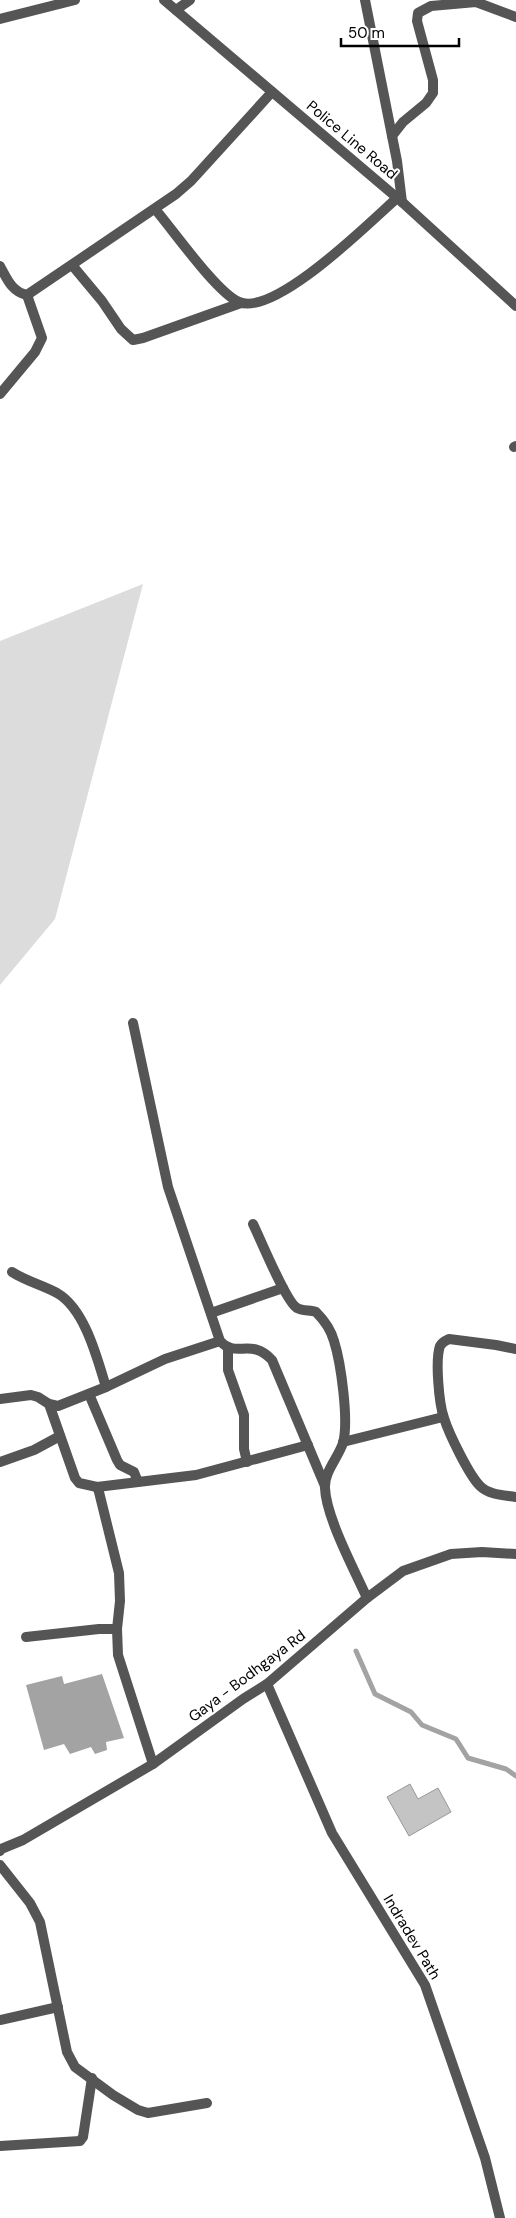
<svg xmlns="http://www.w3.org/2000/svg" width="516" height="2218" viewBox="0 0 516 2218" font-family="'DM Sans',sans-serif">
<style>
.green{fill:#dcdcdc}
.water{fill:#a3a3a3}
.lines{fill:none;stroke-linecap:round;stroke-linejoin:round}
.stream{stroke:#a3a3a3;stroke-width:5}
.building{fill:#c4c4c4;stroke:#999}
.minor{stroke:#555;stroke-width:10}
.tertiary{stroke:#555;stroke-width:10}
.labels{text-anchor:middle;stroke-width:4;stroke-linejoin:round;paint-order:stroke}
.street-label{font-size:15px;fill:#000;stroke:#fff}
</style>
<rect width="100%" height="100%" fill="#fff"/>
<path class="green" d="M143 584 55 919 0 985V641Z"/>
<path class="water" d="M102 1674 124 1738 106 1742 107 1750 95 1754 91 1747 70 1754 64 1744 44 1750 26 1685 62 1676 64 1684Z"/>
<g class="lines">
<path class="stream" d="M356 1651 375 1694 411 1712 422 1725 456 1739 468 1758 506 1769 516 1776"/>
</g>
<path class="building" d="M410 1784 418 1799 438 1788 451 1812 409 1836 387 1797Z"/>
<g class="lines">
<g class="minor">
<path d="M365 0 397 161 402 202"/>
<path d="M176 10 190 0"/>
<path d="M0 19 75 0"/>
<path d="M392 136 403 122 426 103 433 93V80L417 21 418 13 431 6 476 2 516 17"/>
<path d="M155 209C173 230 217 293 239 302 275 317 370 222 397 198"/>
<path d="M72 265 102 301 121 329 133 340 143 338 241 303"/>
<path d="M0 266C7 279 12 292 27 295L176 194 191 181 272 92"/>
<path d="M0 394 35 352 42 338 27 295"/>
<path d="M514 447 516 446"/>
<path d="M133 1023 168 1187 220 1341C236 1359 251 1337 272 1360L325 1486"/>
<path d="M253 1224C260 1238 286 1302 297 1308 302 1311 311 1310 316 1312 324 1320 331 1330 334 1341 341 1363 349 1421 343 1443 338 1458 324 1472 325 1488 326 1517 354 1569 367 1598"/>
<path d="M12 1272C26 1281 42 1285 57 1293 85 1309 97 1358 106 1387"/>
<path d="M211 1313 283 1288"/>
<path d="M228 1348V1370L244 1415V1449L247 1462"/>
<path d="M516 1349 496 1345 449 1339C445 1341 442 1342 440 1346 435 1360 439 1404 444 1418 449 1434 469 1475 480 1486 489 1495 504 1495 516 1497"/>
<path d="M89 1394 117 1460 120 1465 134 1472 138 1482"/>
<path d="M0 1399 31 1395 38 1397 49 1404 58 1406 106 1387 165 1359 220 1341"/>
<path d="M49 1404 75 1478 79 1483 97 1487 99 1492 119 1573 120 1601 117 1629 118 1655 153 1764"/>
<path d="M343 1442 443 1417"/>
<path d="M0 1462 34 1450 60 1436"/>
<path d="M97 1487 196 1475 308 1445"/>
<path d="M26 1637 99 1629H117"/>
<path d="M267 1684 332 1833 425 1985 485 2158 500 2218"/>
<path d="M0 1851 1 1849 23 1840 153 1764 243 1699 267 1684 367 1598 403 1571 451 1554 482 1552 516 1554"/>
<path d="M0 1865 30 1903 40 1922 67 2052 75 2067 113 2095 138 2110 148 2113 207 2103"/>
<path d="M0 2020 58 2007"/>
<path d="M0 2146 80 2141 83 2137 92 2078"/>
</g>
<path class="tertiary" d="M164 0 402 202 516 306"/>
</g>
<g class="labels">
<g class="street-label">
<text transform="translate(352 140) rotate(40)" y="5">Police Line Road</text>
<text transform="translate(247 1676) rotate(-37)" y="5">Gaya - Bodhgaya Rd</text>
<text transform="translate(412 1937) rotate(59)" y="5">Indradev Path</text>
</g>
</g>
<path d="M341 38v8h118v-8" fill="none" stroke="#000000" stroke-width="2.5"/>
<text x="348" y="38" font-size="15" fill="#000000" stroke="#ffffff" stroke-width="4" paint-order="stroke">50 m</text>
</svg>
